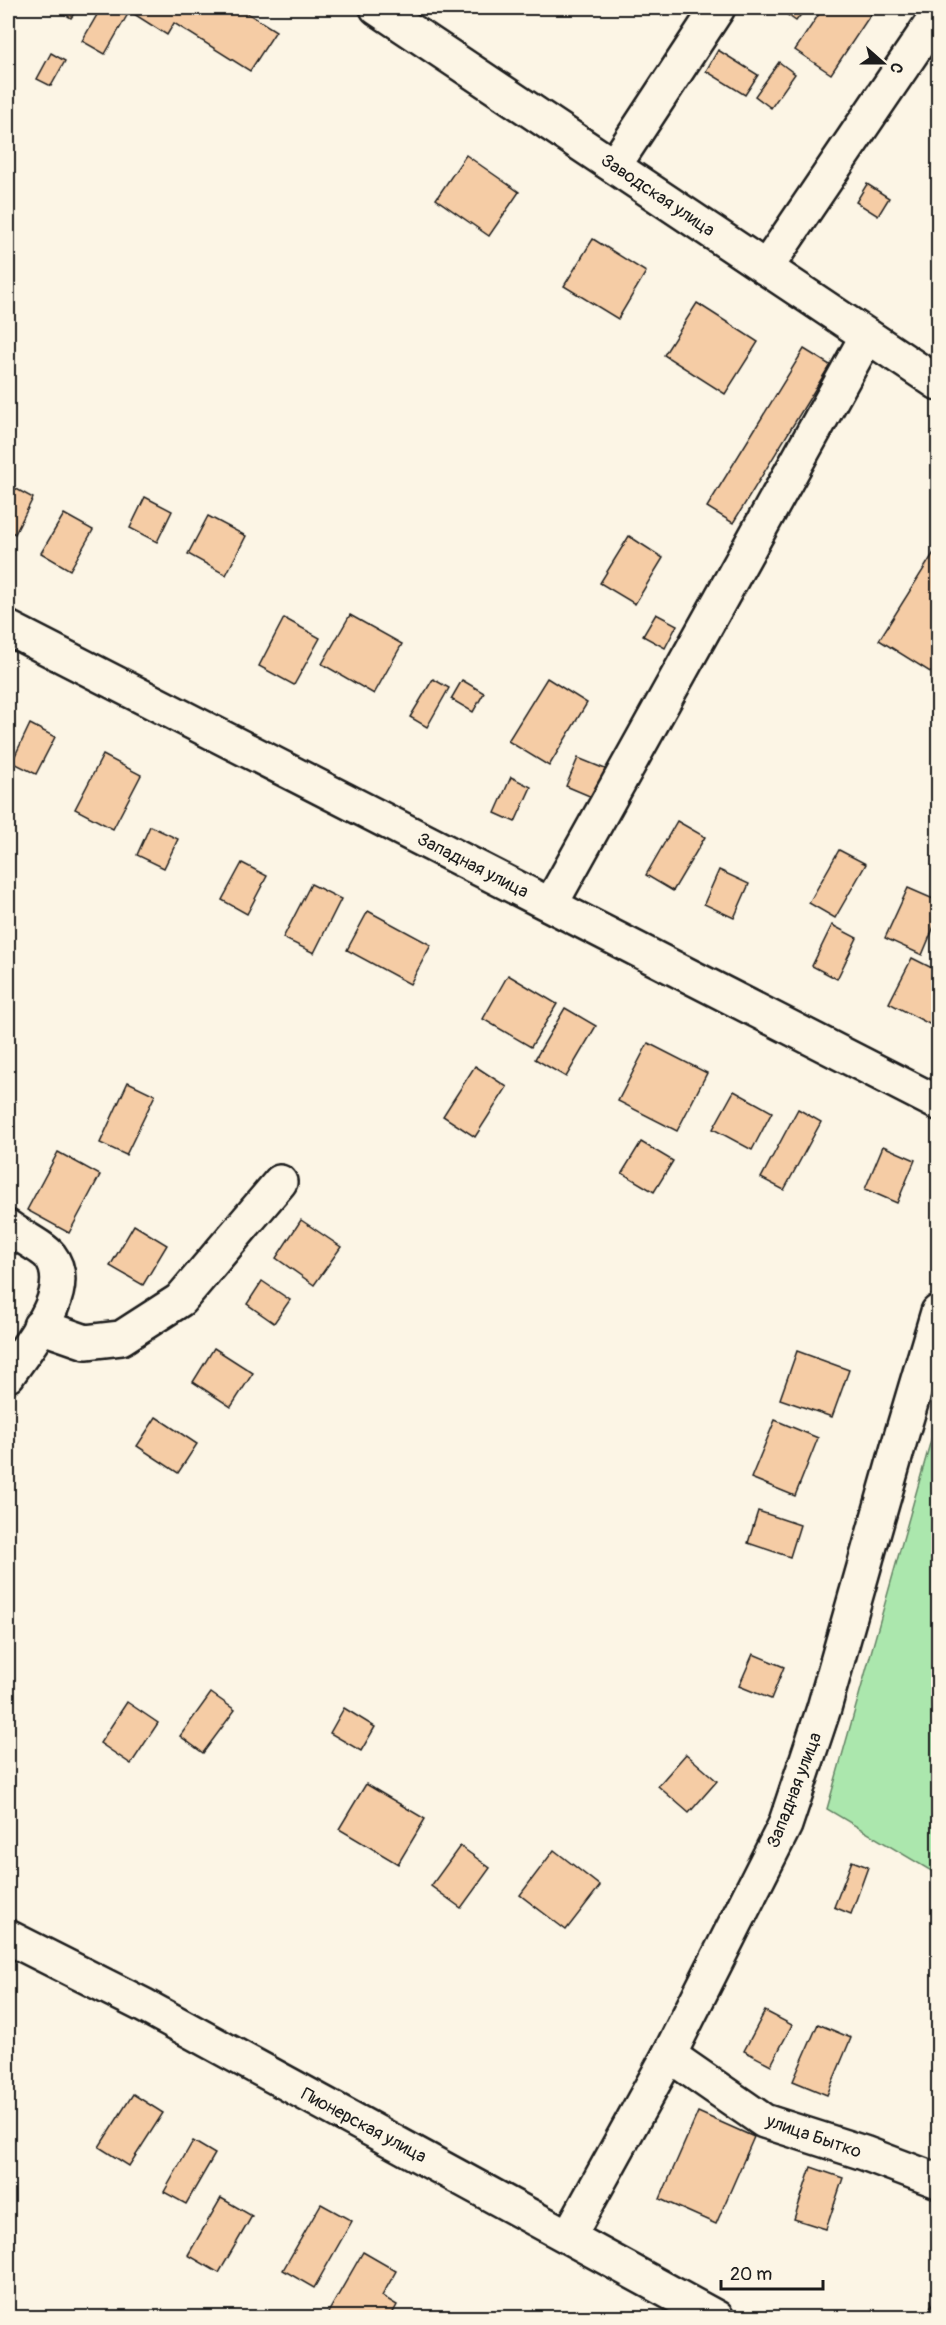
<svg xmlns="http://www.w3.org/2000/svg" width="946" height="2325" viewBox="0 0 946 2325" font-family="Pangolin,sans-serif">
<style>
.green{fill:#abe7ad;stroke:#648264;stroke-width:1.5}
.building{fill:#f5cca5;stroke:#1c1c1c;stroke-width:1.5}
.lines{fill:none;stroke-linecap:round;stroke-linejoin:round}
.minor-casing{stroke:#1c1c1c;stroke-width:38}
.minor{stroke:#fcf5e5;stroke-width:33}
.labels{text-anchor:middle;stroke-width:6;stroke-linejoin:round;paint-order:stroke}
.street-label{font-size:18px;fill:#1c1c1c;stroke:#fcf5e5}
</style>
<rect width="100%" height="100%" fill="#fcf5e5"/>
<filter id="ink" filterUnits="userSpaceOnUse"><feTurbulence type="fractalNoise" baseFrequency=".0167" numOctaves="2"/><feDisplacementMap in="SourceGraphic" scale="12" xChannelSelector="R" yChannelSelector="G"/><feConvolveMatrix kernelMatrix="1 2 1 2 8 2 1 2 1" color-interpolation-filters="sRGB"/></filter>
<g filter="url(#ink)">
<path class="green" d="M938 1415V1875L827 1809Z"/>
<g class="building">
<path d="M55 8H78L71 18Z"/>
<path d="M101 8H122L129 12 105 54 82 41Z"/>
<path d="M138 8H239L276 31 250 71 174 23 167 35 134 14Z"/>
<path d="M780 8H806L796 21 779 9Z"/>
<path d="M823 8H875L831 74 795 50Z"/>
<path d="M718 50 758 75 745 95 706 71Z"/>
<path d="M51 53 65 61 51 86 37 79Z"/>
<path d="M779 62 795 74 771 108 755 96Z"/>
<path d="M466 155 519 192 489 236 436 199Z"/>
<path d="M867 184 889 198 878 216 856 202Z"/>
<path d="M593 239 646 272 618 319 564 286Z"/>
<path d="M697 303 758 342 725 394 664 355Z"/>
<path d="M804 349 830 365 733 523 707 507Z"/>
<path d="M9 485 33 498 15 534 8 530Z"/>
<path d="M145 497 172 511 157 542 130 528Z"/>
<path d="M64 514 93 530 70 570 41 553Z"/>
<path d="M208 516 246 536 226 575 188 554Z"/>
<path d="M629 536 663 558 635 604 600 583Z"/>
<path d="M938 546V670L935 675 879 640Z"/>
<path d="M656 614 677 625 665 648 643 636Z"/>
<path d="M350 615 402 644 374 694 322 664Z"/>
<path d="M284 618 320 638 294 685 259 666Z"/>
<path d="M547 678 587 703 549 766 508 741Z"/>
<path d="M433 679 449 688 427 727 410 717Z"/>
<path d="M462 680 484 693 473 712 451 699Z"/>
<path d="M30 724 55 737 36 774 12 762Z"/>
<path d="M103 755 141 775 113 829 75 809Z"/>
<path d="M578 758 610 771 599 800 566 786Z"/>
<path d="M511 777 531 787 515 822 495 813Z"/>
<path d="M677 821 705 837 673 891 646 875Z"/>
<path d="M150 826 178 839 164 868 137 855Z"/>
<path d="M839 850 866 864 835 918 809 903Z"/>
<path d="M242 863 267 876 247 914 222 900Z"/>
<path d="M719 870 749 884 734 918 704 904Z"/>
<path d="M311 884 341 899 314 953 283 938Z"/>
<path d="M908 888 938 901V917L922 955 885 938Z"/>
<path d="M368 911 431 945 410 984 347 950Z"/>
<path d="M832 925 857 938 837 979 812 966Z"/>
<path d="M912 958 938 971V1021L935 1027 889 1003Z"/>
<path d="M508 975 557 1004 531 1047 483 1019Z"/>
<path d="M565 1008 596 1026 566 1077 535 1059Z"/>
<path d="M648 1043 707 1073 677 1131 618 1101Z"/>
<path d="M475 1066 507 1087 475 1137 443 1116Z"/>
<path d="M128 1082 155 1095 126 1155 100 1143Z"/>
<path d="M734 1091 772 1112 752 1150 713 1129Z"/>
<path d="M798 1109 821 1122 784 1190 761 1178Z"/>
<path d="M641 1142 673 1161 654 1192 622 1173Z"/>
<path d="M883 1146 915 1160 897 1203 865 1189Z"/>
<path d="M58 1152 100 1175 69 1233 27 1210Z"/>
<path d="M301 1220 341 1247 314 1285 276 1258Z"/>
<path d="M134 1225 167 1245 143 1285 110 1266Z"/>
<path d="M262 1281 290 1300 274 1323 247 1304Z"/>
<path d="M214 1348 253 1373 231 1407 193 1382Z"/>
<path d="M797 1351 849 1370 832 1417 780 1399Z"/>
<path d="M156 1417 197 1444 178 1473 137 1446Z"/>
<path d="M775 1420 818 1438 795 1496 751 1478Z"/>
<path d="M758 1511 800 1525 790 1557 748 1543Z"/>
<path d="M753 1654 784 1667 771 1699 739 1686Z"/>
<path d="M211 1693 235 1710 203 1753 180 1736Z"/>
<path d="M127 1702 158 1723 131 1764 100 1743Z"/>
<path d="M344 1708 375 1727 361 1751 330 1733Z"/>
<path d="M686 1754 717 1781 689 1813 658 1786Z"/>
<path d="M366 1784 425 1819 398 1864 339 1829Z"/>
<path d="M460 1846 490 1868 461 1908 431 1886Z"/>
<path d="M554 1850 600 1886 566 1930 520 1895Z"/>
<path d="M852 1861 868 1867 851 1914 834 1907Z"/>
<path d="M765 2011 792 2025 771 2065 744 2051Z"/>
<path d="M818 2024 851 2038 827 2095 793 2081Z"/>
<path d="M133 2094 163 2113 129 2166 99 2147Z"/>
<path d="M698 2112 754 2137 716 2224 660 2199Z"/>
<path d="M193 2141 215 2154 186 2204 164 2192Z"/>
<path d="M811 2167 843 2178 826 2229 794 2219Z"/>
<path d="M221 2198 252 2216 219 2273 188 2255Z"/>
<path d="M321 2204 352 2221 314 2288 283 2270Z"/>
<path d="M363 2252 396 2271 382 2296 397 2305 390 2318H325Z"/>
<path d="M938 2294V2318H929L926 2316Z"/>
</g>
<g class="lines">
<g class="minor-casing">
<g id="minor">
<path d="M377 8 938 383"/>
<path d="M614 166 718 8"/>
<path d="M766 268 938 14"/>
<path d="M8 628 938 1103"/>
<path d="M551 904 867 336"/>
<path d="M8 1227C17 1234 44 1248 50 1256 77 1291 27 1346 8 1375"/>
<path d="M40 1326 86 1342 121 1338 180 1300 280 1182"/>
<path d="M8 1937 143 2005 717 2318"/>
<path d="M669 2055 764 2121 864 2153 938 2181"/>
<path d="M569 2236 669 2055 785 1825 824 1708 900 1440 938 1312"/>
</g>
</g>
<use href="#minor" class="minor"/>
</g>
</g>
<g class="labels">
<g class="street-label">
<text transform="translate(658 195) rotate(34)" y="6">Заводская улица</text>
<text transform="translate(473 865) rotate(27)" y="6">Западная улица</text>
<text transform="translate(794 1790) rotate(-69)" y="6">Западная улица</text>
<text transform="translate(364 2125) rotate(28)" y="6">Пионерская улица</text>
<text transform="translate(814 2136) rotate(19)" y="6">улица Бытко</text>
</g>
</g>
<rect width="946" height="2325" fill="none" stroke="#fcf5e5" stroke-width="30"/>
<rect x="15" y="15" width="916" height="2295" fill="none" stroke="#1c1c1c" stroke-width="2" filter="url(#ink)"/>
<g transform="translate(883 63) rotate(111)" stroke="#fcf5e5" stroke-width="4.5" paint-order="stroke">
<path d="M0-4.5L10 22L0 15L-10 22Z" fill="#1c1c1c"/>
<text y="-9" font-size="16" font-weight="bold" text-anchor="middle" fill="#1c1c1c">С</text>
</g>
<path d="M721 2280v9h102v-9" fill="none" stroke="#1c1c1c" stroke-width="3"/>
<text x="730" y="2280" font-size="18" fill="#1c1c1c" stroke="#fcf5e5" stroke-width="4.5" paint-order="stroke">20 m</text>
</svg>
